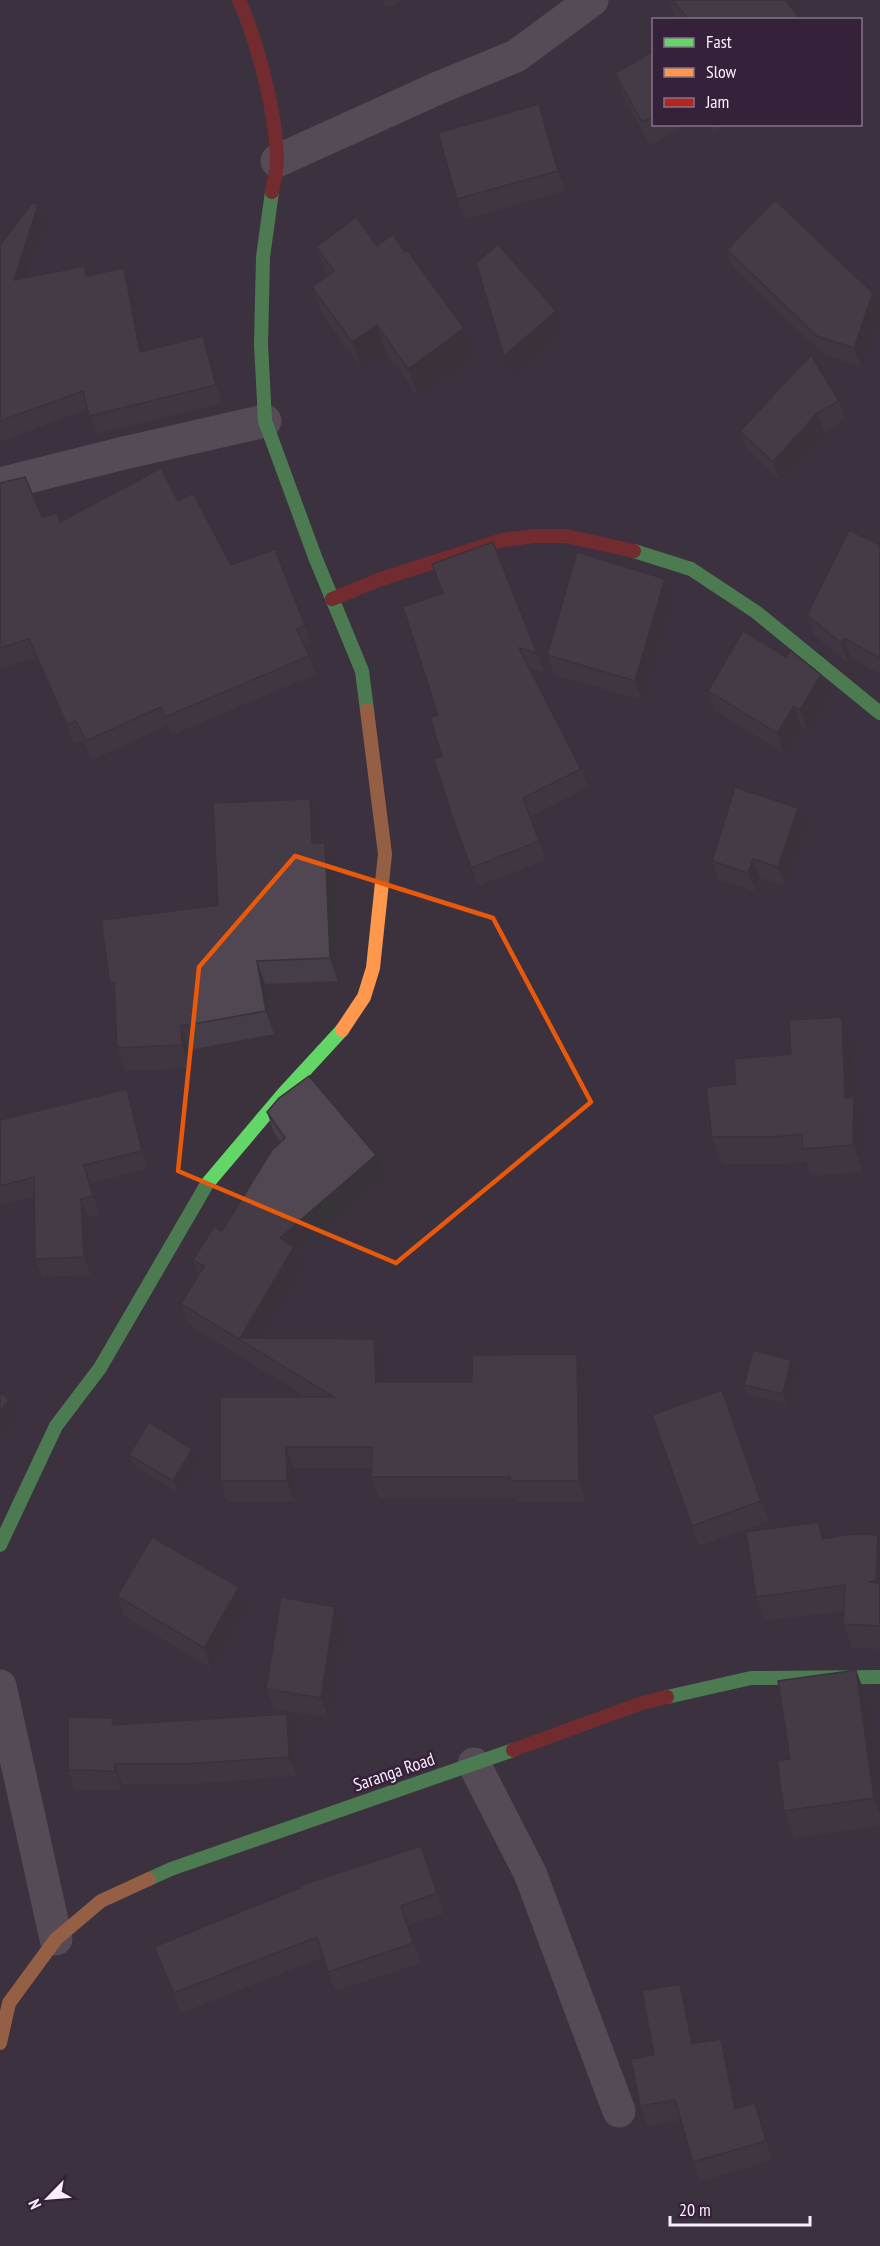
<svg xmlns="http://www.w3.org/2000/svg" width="880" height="2246" viewBox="0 0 880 2246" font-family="'PT Sans Narrow',sans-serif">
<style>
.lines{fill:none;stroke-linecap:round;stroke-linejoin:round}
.street{stroke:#746c77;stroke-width:33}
.fast{stroke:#63d668;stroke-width:14}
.slow{stroke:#ff974d;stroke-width:14}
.jam{stroke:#b3261e;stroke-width:14}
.wall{fill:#453d47}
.shaded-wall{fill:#383239}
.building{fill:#504752;stroke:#383239;stroke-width:1.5}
.marked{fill:none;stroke:#e8590c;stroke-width:4.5;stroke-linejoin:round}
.labels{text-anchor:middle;stroke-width:5;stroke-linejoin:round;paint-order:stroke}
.street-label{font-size:18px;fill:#faedfd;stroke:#35223a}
</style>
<rect width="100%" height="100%" fill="#3c323e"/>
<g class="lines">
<g class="street">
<path d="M277 161 438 88 516 56 592 0"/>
<path d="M0 484 124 453 265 421"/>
<path d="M0 1686 56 1939"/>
<path d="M474 1764 530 1873 619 2111"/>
</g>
<g class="fast">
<path d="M272 192 263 257 261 344 265 421 315 557 362 671 367 710"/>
<path d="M634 551 691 569 756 612 880 713"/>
<path d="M0 1545 56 1426 100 1368 207 1184 284 1093 342 1030"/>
<path d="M667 1697 751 1678 880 1677"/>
<path d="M149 1879 171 1869 513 1750"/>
</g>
<g class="slow">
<path d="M342 1030 364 997 373 968 385 854 367 710"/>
<path d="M0 2043 9 2003 56 1939 101 1901 149 1879"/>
</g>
<g class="jam">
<path d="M239 0C258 43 276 113 277 160 277 170 274 182 272 192"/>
<path d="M332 599 381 579 503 540 535 536H566L634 551"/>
<path d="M513 1750 642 1703 667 1697"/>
</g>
</g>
<g class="wall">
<path d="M382 0H404L386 8Z"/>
<path d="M669 0H794L799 16 802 20H678L675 16Z"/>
<path d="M654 51V124H688L650 145 623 96 615 73Z"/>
<path d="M539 104 546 124 566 191 465 219 457 199Z"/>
<path d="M708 124H727L713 133Z"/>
<path d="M38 205 45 223 27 278 88 276 131 287 143 351 203 336 210 354 222 403 96 434 88 409 0 442V245Z"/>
<path d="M377 246 405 252 464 328 474 356 418 396 386 352 362 369 322 314 312 287 327 276 316 247Z"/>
<path d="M727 250 880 312 861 367 824 355 734 269Z"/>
<path d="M839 401 846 419 824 432 780 481 747 450 740 431Z"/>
<path d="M0 483 42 517 60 521 178 501 231 565 305 625 311 644 305 647 316 674 172 735 168 725 92 760 83 740 74 744 36 658 0 669Z"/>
<path d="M880 545V674L851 658 848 663 814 635 807 615Z"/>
<path d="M432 564 537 653 544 672 529 668 581 769 588 787 530 817 546 860 478 886 451 813 442 757 438 715 443 594Z"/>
<path d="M672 598 642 700 554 675 547 655Z"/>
<path d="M786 657 821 675 829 695 807 730 801 726 784 753 715 711 708 691Z"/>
<path d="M319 822 320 843H325L334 866 338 981 265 984 274 1034 189 1050 190 1068 126 1071 117 1048 115 998 110 984 218 905Z"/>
<path d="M805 828 786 887 760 878 756 892 719 880 712 861Z"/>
<path d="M852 1044 854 1097 864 1125 863 1172 812 1176 806 1161 782 1164H722L712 1137 791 1054Z"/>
<path d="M133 1107 148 1169 91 1183 100 1214 88 1217 91 1275 42 1277 35 1259 34 1197 0 1205V1120Z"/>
<path d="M267 1112 384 1176 296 1252 302 1268 260 1338 382 1360 383 1382H472L585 1375 586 1502H518L516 1498H379L371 1477V1468H294V1502H228L220 1481 307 1397 189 1325 181 1304 198 1275 193 1260 222 1231 281 1142 274 1133Z"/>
<path d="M795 1370 787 1404 748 1395 744 1385Z"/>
<path d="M722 1390 769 1521 699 1546 652 1415Z"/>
<path d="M129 1455 196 1460 177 1492 133 1465Z"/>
<path d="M819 1522 825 1539 878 1535 880 1540V1649L852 1648 843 1624 844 1611 765 1621 756 1597Z"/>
<path d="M239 1587 246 1607 211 1668 124 1616 117 1596Z"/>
<path d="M335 1607 342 1626 328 1717 274 1709 266 1689Z"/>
<path d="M856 1670 866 1697 880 1798V1826L794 1838 784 1811 790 1759Z"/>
<path d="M115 1725 294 1734 297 1776 193 1784H122V1790H75L68 1770Z"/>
<path d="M428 1866 444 1913 408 1926 421 1963 335 1991 323 1957 181 2013 154 1947 300 1888Z"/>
<path d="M687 2004 695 2044 728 2059 738 2108 755 2103 762 2123 773 2160 700 2182 693 2162 681 2120 647 2126 640 2106 654 2055Z"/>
</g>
<g class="shaded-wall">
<path d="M785 0H794L799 16Z"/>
<path d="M539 104 546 124 566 191 558 171Z"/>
<path d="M38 205 45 223 20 298 14 280Z"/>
<path d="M124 268 131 287 147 370 140 352Z"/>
<path d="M873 293 880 312 861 367 854 348Z"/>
<path d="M556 311 563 329 511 374 504 356Z"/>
<path d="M377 325 386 352 362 369 352 342Z"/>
<path d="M464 328 474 356 418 396 408 369Z"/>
<path d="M203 336 210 354 222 403 216 385Z"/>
<path d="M817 413 824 432 780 481 773 462Z"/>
<path d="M665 579 672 598 642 700 635 681Z"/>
<path d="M844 638 851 658 848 663 841 643Z"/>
<path d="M821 675 829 695 807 730 800 710Z"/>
<path d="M794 706 801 726 784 753 777 733Z"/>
<path d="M310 799 319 822 321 866 312 843Z"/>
<path d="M798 808 805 828 786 887 778 867Z"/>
<path d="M325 843 334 866 338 981 330 958Z"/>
<path d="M753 859 760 878 756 892 748 873Z"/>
<path d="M257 961 265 984 274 1034 266 1011Z"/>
<path d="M842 1017 852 1044 854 1099V1097L864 1125 863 1172 853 1145 845 1098Z"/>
<path d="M181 1026 189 1050 190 1068 182 1045Z"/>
<path d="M127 1089 133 1107 148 1169 142 1151Z"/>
<path d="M376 1155 384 1176 296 1252 302 1268 254 1348 240 1338 280 1238Z"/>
<path d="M84 1165 91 1183 100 1214 93 1196Z"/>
<path d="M81 1199 88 1217 91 1275 84 1257Z"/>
<path d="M374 1339 382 1360 384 1402 376 1382Z"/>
<path d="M577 1354 585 1375 586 1502 579 1481Z"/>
<path d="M791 1360 795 1370 787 1404 783 1394Z"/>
<path d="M9 1400 16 1418 0 1436V1411Z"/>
<path d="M286 1447 294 1468V1502L287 1481Z"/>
<path d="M192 1449 196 1460 177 1492 173 1481Z"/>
<path d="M819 1522 828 1546 822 1539Z"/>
<path d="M878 1535 880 1540V1593L876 1581Z"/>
<path d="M239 1587 246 1607 211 1668 204 1648Z"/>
<path d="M335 1607 342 1626 328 1717 321 1698Z"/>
<path d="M856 1670 866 1697 880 1798V1815L874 1798Z"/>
<path d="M287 1714 294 1734 297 1776 289 1757Z"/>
<path d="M115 1764 122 1784V1790L115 1771Z"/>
<path d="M680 1984 687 2004 699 2064 692 2044Z"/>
<path d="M721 2039 728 2059 742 2129 735 2109Z"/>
<path d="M755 2103 762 2123 773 2160 766 2141Z"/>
</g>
<g class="building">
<path d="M672 0H785L802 20H689Z"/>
<path d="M654 51V116L642 122 615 73Z"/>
<path d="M539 104 558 171 457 199 438 133Z"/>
<path d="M775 200 873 293 854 348 817 336 727 250Z"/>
<path d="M33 202 38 205 14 280 85 266 86 276 124 268 140 352 203 336 216 385 89 416 83 391 0 421V245Z"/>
<path d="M356 217 377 246 393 234 405 252 407 250 464 328 408 369 377 325 352 342 312 287 334 271 316 247Z"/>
<path d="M498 244 556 311 504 356 476 263Z"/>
<path d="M811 355 839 401 817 413 773 462 740 431Z"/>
<path d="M161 468 178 501 193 493 231 565 275 549 305 625 297 629 309 656 165 717 161 707 86 741 76 721 67 725 29 639 0 648V483L25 477 42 517 57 513 60 522Z"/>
<path d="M849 530 880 545V658L844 638 841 643 807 615Z"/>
<path d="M493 542 537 653 519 648 581 769 523 798 539 841 471 868 451 813 434 759 442 757 430 717 438 715 403 607 443 593 432 564Z"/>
<path d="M577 552 665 579 635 681 547 655Z"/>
<path d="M743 631 786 657 790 650 821 675 800 710 794 706 777 733 708 691Z"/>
<path d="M735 787 798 808 778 867 753 859 748 873 712 861Z"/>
<path d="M310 799 312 843H325L330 958 257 961 266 1011 181 1026 182 1045 117 1048 114 983 110 984 101 920 218 905 213 803Z"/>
<path d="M842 1017 845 1098 854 1097 853 1145 802 1149V1134L772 1137H712L706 1087 736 1084 734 1059 791 1054 789 1020Z"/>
<path d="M309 1076 376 1155 280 1238 294 1247 240 1338 374 1339 376 1382H472V1355L577 1354 579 1481H510V1477H371L372 1447H286L287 1481H220V1397H334L181 1304 204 1266 193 1260 214 1226 222 1231 272 1150 285 1138 267 1112 279 1098Z"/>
<path d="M127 1089 142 1151 84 1165 93 1196 81 1199 84 1257 35 1259 34 1177 0 1186V1120Z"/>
<path d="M753 1350 791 1360 783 1394 744 1385Z"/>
<path d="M722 1390 761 1501 692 1526 652 1415Z"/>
<path d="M0 1392 9 1400 0 1411Z"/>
<path d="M149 1422 192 1449 173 1481 129 1455Z"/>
<path d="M819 1522 822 1539 852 1534 878 1535 876 1581 869 1582 880 1583V1626L843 1624 845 1585 756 1597 746 1532Z"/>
<path d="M152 1537 239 1587 204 1648 117 1596Z"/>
<path d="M281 1597 335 1607 321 1698 266 1689Z"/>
<path d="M856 1670 874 1798 784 1811 777 1761 790 1759 778 1681Z"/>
<path d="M287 1714 289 1757 186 1764H115V1771L68 1770V1717L113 1718 112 1725Z"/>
<path d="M421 1846 437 1893 401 1906 413 1943 328 1972 317 1937 174 1993 154 1947 300 1888 299 1886Z"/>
<path d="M680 1984 692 2044 721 2039 735 2109 755 2103 766 2141 693 2162 675 2100 640 2106 631 2059 654 2055 642 1991Z"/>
</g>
<path d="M0 0H880V2246H0ZM295 856 493 918 591 1102 396 1263 178 1171 199 967Z" fill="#3c323e" fill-opacity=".55" fill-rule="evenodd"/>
<path class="marked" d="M295 856 493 918 591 1102 396 1263 178 1171 199 967Z"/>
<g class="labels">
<g class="street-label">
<text transform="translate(394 1772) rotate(-19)" y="6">Saranga Road</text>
</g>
</g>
<rect x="652" y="18" width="210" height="108" fill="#35223a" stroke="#847388" stroke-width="1.5"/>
<rect x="664" y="38" width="30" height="9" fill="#63d668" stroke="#847388" stroke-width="1.5"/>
<text x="706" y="48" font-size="18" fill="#faedfd">Fast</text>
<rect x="664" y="68" width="30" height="9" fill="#ff974d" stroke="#847388" stroke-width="1.5"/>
<text x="706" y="78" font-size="18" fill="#faedfd">Slow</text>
<rect x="664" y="98" width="30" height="9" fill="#b3261e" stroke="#847388" stroke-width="1.5"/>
<text x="706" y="108" font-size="18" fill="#faedfd">Jam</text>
<g transform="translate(48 2198) rotate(245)" stroke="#35223a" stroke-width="4.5" paint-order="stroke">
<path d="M0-4.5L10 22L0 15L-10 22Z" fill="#faedfd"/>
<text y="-9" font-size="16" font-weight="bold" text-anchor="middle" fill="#faedfd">N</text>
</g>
<path d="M670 2216v9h140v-9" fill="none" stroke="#faedfd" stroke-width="3"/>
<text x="679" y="2216" font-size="18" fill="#faedfd" stroke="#35223a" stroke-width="4.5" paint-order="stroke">20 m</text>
</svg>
